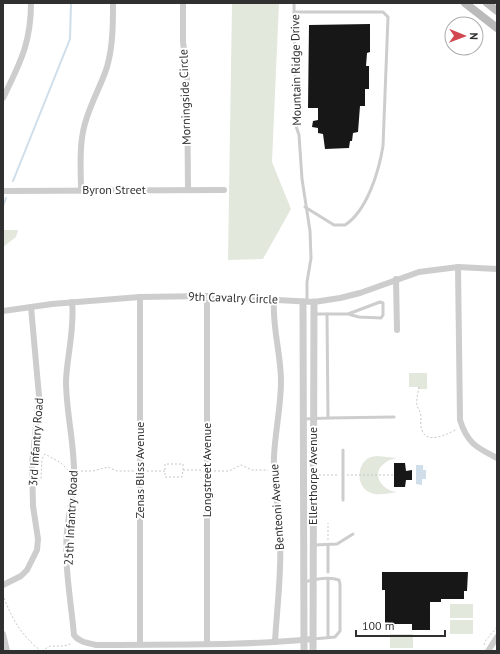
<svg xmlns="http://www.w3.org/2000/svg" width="500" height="654" viewBox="0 0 500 654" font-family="'PT Sans',sans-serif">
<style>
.green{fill:#e3e8dd}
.water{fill:#cfdee9}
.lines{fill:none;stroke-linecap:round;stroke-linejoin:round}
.stream{stroke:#cfdee9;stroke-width:2}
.building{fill:#171717}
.path{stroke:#c7c7c7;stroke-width:1;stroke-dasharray:2 2;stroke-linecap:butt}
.service{stroke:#cdcdcd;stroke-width:3}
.minor{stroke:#cdcdcd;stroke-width:6}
.tertiary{stroke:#cdcdcd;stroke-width:7}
.secondary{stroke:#bababa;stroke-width:8}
.labels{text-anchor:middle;stroke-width:4;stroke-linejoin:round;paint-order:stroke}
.street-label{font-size:12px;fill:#303030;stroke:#fff}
</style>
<rect width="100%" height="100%" fill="#fff"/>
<g class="green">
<path d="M232 3H279L272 162 291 209 263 259 228 260Z"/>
<path d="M3 230H18L16 237 3 247Z"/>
<path d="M409 373H427V389H418V387H409Z"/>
<path d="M377 456 397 458C393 459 388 460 385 463 370 473 382 491 397 492 389 493 378 496 371 493 357 488 356 467 367 459 370 457 374 456 377 456Z"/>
<rect x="450" y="604" width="23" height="14"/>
<rect x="450" y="620" width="23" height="14"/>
<rect x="390" y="634" width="23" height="14"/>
</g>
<path class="water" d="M416 465H423V470H426V479H422V485L416 484Z"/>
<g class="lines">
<g class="stream">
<path d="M13 181 70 39 71 3"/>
<path d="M3 206 6 198"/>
</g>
</g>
<g class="building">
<path d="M370 24V52L367 53 366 66H369V89H365V106H360L358 132 353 133 352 141H350L349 148 325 149 323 134 318 133V128L312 127 313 121 318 120V108H308L309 25Z"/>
<path d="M394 463H405L406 471 412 470V480H406L405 487H394Z"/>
<path d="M382 572H468L467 591H464V599H441V602H430V630H412V624H385V590H382Z"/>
</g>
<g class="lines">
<g class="path">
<path d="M419 387C418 393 416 400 417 406 419 410 421 413 421 418 421 422 420 426 422 430 427 445 448 434 457 429"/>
<path d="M165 470V464H183V470"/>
<path d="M81 471H93L108 467 117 471H134"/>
<path d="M147 471H165V477H182L183 470H201"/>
<path d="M214 471H229L241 465 252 470H268"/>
<path d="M319 475H338"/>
<path d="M347 475H393"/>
<path d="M38 481 41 479 42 459 45 454 61 463 68 470"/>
<path d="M328 540V523"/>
<path d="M4 598C13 621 22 636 41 651"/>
<path d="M484 645 486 640 497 627"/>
<path d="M42 651C45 649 48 647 51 646 59 646 65 647 72 643"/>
</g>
<g class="service">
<path d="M294 3 296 126 299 135 302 179 310 231 311 258 307 282V302"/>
<path d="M294 12H383L388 17 383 146C379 171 367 211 345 225H334L305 207"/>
<path d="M327 314H348L380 302 383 303V315L381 318 359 317 348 314"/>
<path d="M328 418 394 417"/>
<path d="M304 419 328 418 327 314H315"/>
<path d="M343 450V500"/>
<path d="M314 545 337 544 353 534"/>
<path d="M328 545V572"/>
<path d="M304 582C315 579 328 576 339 580L340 584V631L335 637 313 639"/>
<path d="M328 637V579"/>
</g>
<g class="minor">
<path d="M183 3V42L187 73 188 190"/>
<path d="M3 98C20 63 31 43 31 3"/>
<path d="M81 190C81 172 79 151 83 132 87 109 100 89 107 67 113 46 113 24 113 3"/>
<path d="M3 191 224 190"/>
<path d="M458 267 460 420C467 443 477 448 497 458"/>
<path d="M396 279 397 330"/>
<path d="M207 296V644"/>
<path d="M140 297V644"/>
<path d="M274 300C272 327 281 354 281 381 281 407 275 432 274 457 273 484 279 509 280 536 282 571 277 606 275 642"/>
<path d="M72 302C75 328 67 355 66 381 66 411 74 441 74 472 74 492 69 512 67 532 64 566 71 601 74 635 79 642 88 643 96 645 169 644 241 646 313 639"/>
<path d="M3 311 52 304 140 297 207 296 314 302 340 298 360 293 419 272 458 267 497 269"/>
<path d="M3 585 21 576 27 570 37 550 38 539 33 506 32 465 39 396 31 307"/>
<path d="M3 634 7 651"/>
<path d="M488 651 497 637"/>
</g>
<g class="tertiary">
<path d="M303 302 304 651"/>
<path d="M313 651 314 302"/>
</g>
<g class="secondary">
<path d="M465 3 497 28"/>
<path d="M487 3 497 11"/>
</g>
</g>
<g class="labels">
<g class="street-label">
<text transform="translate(296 70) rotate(-91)" y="4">Mountain Ridge Drive</text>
<text transform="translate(185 97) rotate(-92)" y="4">Morningside Circle</text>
<text x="114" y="194">Byron Street</text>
<text transform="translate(233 298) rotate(2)" y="4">9th Cavalry Circle</text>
<text transform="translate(36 442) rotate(-86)" y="4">3rd Infantry Road</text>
<text transform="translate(140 470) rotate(-90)" y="4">Zenas Bliss Avenue</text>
<text transform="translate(207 470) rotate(-90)" y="4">Longstreet Avenue</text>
<text transform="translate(313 476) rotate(-90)" y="4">Ellerthorpe Avenue</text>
<text transform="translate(277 507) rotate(-94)" y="4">Benteoni Avenue</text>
<text transform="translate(71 518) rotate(-87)" y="4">25th Infantry Road</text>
</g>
</g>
<rect width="500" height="654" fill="none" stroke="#303030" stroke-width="8"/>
<g transform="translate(464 36) rotate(91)"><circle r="19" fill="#ffffff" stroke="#acacac"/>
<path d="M0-3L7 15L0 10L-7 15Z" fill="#d24850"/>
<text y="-6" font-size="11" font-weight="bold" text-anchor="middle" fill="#303030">N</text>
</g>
<path d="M356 630v6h89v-6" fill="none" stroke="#303030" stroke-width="2"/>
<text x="362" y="630" font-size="12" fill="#303030" stroke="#ffffff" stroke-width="3" paint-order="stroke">100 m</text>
</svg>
